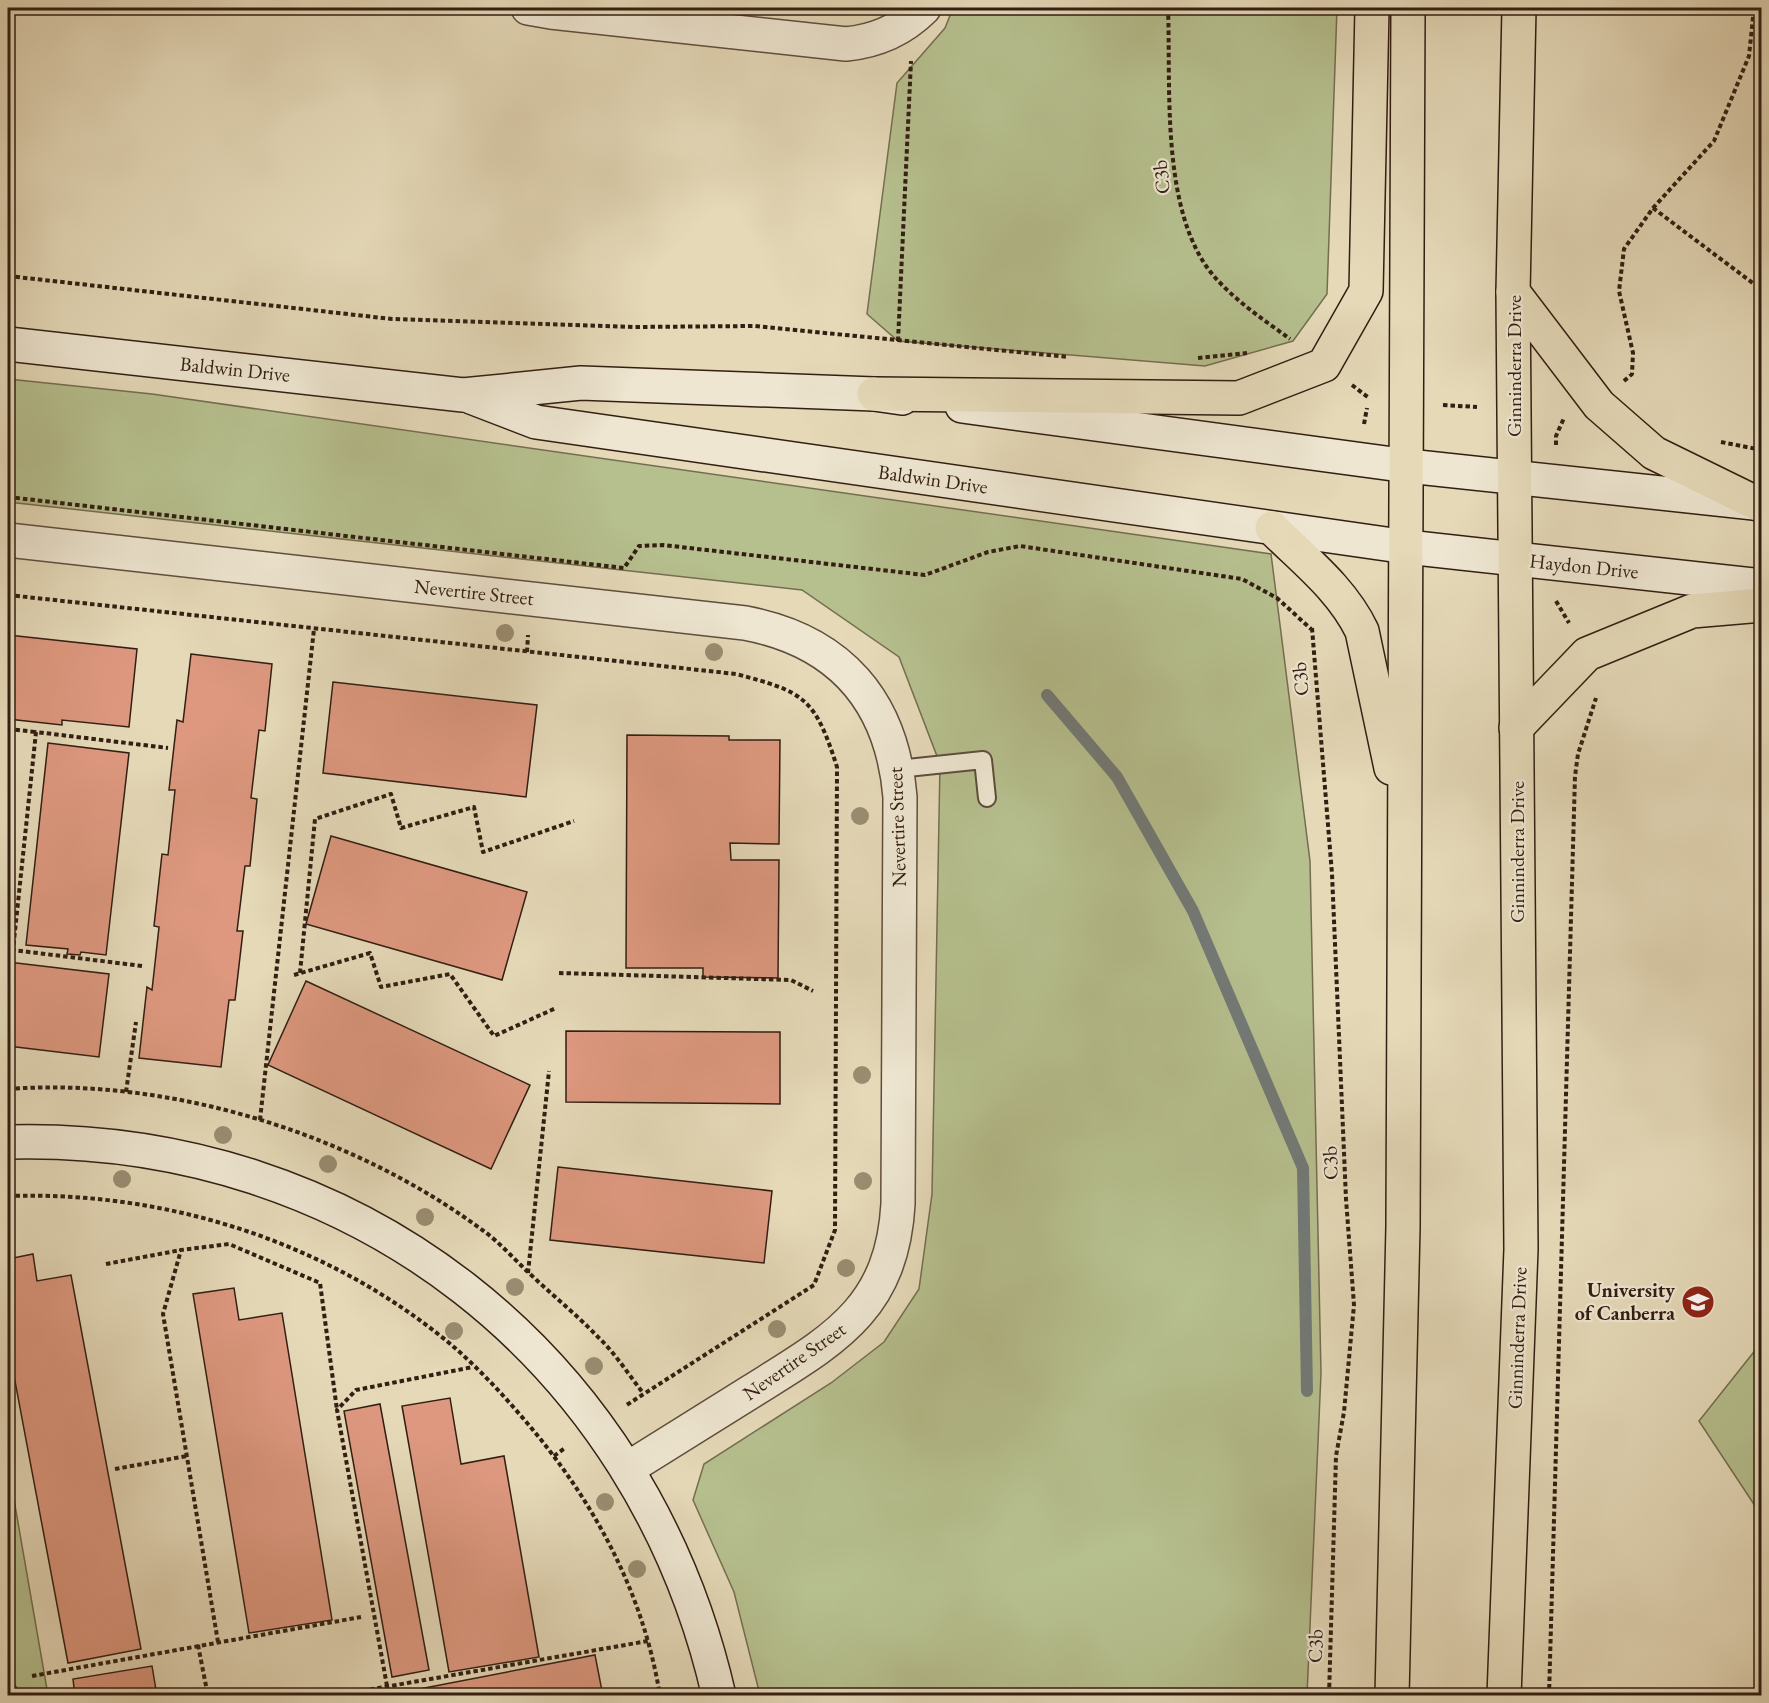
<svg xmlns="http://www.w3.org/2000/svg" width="1769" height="1703" viewBox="0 0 1769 1703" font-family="'EB Garamond',serif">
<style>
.green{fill:#b6bf8e;stroke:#746e50;stroke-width:1.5}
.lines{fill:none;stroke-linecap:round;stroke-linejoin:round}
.stream{stroke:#727a77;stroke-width:12}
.building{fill:#dd987f;stroke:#321e12;stroke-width:1.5}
.lane-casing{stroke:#5f4d3c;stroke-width:20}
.street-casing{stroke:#5f4d3c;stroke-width:36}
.secondary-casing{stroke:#321e12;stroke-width:36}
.primary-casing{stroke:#321e12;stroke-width:36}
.path{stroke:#321e12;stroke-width:4;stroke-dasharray:4.5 3;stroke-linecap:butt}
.lane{stroke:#eee6d1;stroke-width:16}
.street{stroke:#eee6d1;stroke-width:33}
.secondary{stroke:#eee6d1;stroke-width:33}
.primary{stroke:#e5d9b8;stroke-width:33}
.tree{fill:#998d71}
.labels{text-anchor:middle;stroke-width:4.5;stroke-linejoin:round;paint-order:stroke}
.street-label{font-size:20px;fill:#321e12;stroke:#eee6d1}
.poi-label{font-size:20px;font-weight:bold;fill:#321e12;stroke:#eee6d1;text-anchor:end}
</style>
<rect width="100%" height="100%" fill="#e5d9b8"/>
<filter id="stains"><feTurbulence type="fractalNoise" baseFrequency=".00333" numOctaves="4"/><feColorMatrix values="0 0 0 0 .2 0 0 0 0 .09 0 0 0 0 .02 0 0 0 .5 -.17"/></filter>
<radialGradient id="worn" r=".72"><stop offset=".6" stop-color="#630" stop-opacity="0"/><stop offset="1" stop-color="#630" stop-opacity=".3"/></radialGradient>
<g class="green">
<path d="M953 8H1337L1327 294 1293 341 1205 366 898 341 867 314 897 83 945 28Z"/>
<path d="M8 379 152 394 1271 554 1310 861 1321 1373 1307 1695H760L734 1592 693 1500 704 1464 831 1383 884 1342 919 1289 932 1194 940 764 899 657 802 590 8 502Z"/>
<path d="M1761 1343V1515L1699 1421Z"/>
<path d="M8 1465 48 1695H8Z"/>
</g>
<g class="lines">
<path class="stream" d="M1047 695 1117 777 1193 911 1303 1168 1307 1391"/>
</g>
<g class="building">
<path d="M8 635 137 649 129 727 62 720V725L8 719Z"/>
<path d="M191 654 272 664 265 731 259 730 251 798 257 799 250 866H245L237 931H243L235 1000H229L221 1067 139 1058 147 987 152 990 159 927 154 926 162 854 168 855 175 790H169L177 720 183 722Z"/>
<path d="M333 682 537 705 526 797 323 773Z"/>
<path d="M627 735 729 736V740H780L779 844 730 843 731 860H779L778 978 703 977V968H626Z"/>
<path d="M48 743 129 753 106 955 81 952 80 955 67 954 68 949 26 945Z"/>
<path d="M331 836 527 892 502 980 306 924Z"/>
<path d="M8 962 109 974 99 1057 8 1046Z"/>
<path d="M306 981 530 1085 491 1169 268 1065Z"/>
<path d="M566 1031 780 1032V1104L566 1102Z"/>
<path d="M558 1167 772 1191 764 1263 550 1240Z"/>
<path d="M33 1254 37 1281 71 1275 141 1649 68 1663 8 1344V1259Z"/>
<path d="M234 1288 239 1320 282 1313 332 1620 249 1633 193 1294Z"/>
<path d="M450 1398 461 1464 504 1456 539 1657 449 1672 402 1406Z"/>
<path d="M380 1404 429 1670 392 1677 344 1411Z"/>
<path d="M595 1655 603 1696H383Z"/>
<path d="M152 1666 157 1696H75L73 1679Z"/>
</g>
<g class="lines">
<g class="lane-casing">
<g id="lane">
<path d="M898 769 983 760 987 798"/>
<path d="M8 1691V1696"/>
</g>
</g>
<g class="street-casing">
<g id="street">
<path d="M528 8 551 12 846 44C877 41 902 30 924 8"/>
<path d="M8 540 745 623C840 641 892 701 900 797L898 1204C892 1310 833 1340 752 1391 710 1417 669 1443 627 1469"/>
</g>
</g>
<g class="secondary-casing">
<g id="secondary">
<path d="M8 344 463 395 581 383 874 394 902 398"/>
<path d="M471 397 536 422 1407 547 1762 586"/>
<path d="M962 406 1408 466 1754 503"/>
<path d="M8 1142C354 1133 642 1357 719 1696"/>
</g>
</g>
<g class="primary-casing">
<g id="primary">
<path d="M1513 292 1599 405 1654 453 1758 504"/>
<path d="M874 394 1239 398 1324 365 1366 291 1372 8"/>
<path d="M1272 528C1304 560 1342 589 1362 631L1391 768"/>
<path d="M1516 728 1587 654 1692 611 1762 605"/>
<path d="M1392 1696 1403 1227 1408 8"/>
<path d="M1504 1696 1521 1249 1513 292 1519 8"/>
</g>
</g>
<g class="path">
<path d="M1168 8C1171 86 1160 212 1213 275 1234 300 1264 320 1290 339"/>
<path d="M1653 208 1762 290"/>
<path d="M8 276 392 319 635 327 755 326 1068 357"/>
<path d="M898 341 911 61"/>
<path d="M1198 358 1247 353"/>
<path d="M1624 381 1632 374 1633 353 1619 291 1624 249 1653 208 1714 141 1749 56 1754 8"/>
<path d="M1352 385 1369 398"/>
<path d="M1443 405 1477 407"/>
<path d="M1364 424 1367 408"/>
<path d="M1721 442 1762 450"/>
<path d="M1556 445V436L1564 418"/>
<path d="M8 497 624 568 639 546 663 545 925 575 988 552 1020 546 1242 579 1277 598 1311 629"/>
<path d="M8 595 736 674C805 692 815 698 837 767L835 1230 814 1285 625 1406"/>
<path d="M1556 601 1569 623"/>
<path d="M1312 628 1332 874 1346 1199 1354 1305 1344 1412 1336 1456 1329 1696"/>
<path d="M527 652 528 635"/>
<path d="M8 729 36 732"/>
<path d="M142 966 13 950 36 732 168 748"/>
<path d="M300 973 315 819 391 794 401 828 474 807 483 852 574 821"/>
<path d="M559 973 791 980 813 991"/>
<path d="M294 975 370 953 381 987 450 974 494 1036 556 1008"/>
<path d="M8 1089C171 1077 354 1134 485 1232 500 1243 514 1259 528 1272 551 1294 576 1314 598 1337 615 1353 629 1375 643 1393"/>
<path d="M126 1092 136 1022"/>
<path d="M260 1120 314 629"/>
<path d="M8 1196C166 1191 325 1241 448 1342 479 1368 507 1399 533 1430 597 1507 644 1596 660 1696"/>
<path d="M106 1264 181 1250"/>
<path d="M528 1273 549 1071"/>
<path d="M554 1456 565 1448"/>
<path d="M115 1469 187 1456"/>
<path d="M218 1642 163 1314 181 1250 229 1244 320 1283 337 1410"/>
<path d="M198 1645 208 1696"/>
<path d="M32 1676 361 1617"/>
<path d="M387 1686 337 1410 356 1390 473 1367"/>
<path d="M333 1696 648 1641"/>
<path d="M1549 1696 1575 776 1578 754 1596 698"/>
</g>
<use href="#lane" class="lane"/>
<use href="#street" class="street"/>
<use href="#secondary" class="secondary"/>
<use href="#primary" class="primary"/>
</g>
<g class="tree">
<circle cx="505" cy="633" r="9"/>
<circle cx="714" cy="652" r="9"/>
<circle cx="860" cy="816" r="9"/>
<circle cx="862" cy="1075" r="9"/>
<circle cx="223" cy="1135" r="9"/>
<circle cx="328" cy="1164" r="9"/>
<circle cx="122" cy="1179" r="9"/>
<circle cx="863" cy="1181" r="9"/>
<circle cx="425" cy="1217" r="9"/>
<circle cx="846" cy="1268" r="9"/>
<circle cx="515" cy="1287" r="9"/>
<circle cx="777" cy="1329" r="9"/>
<circle cx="454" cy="1331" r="9"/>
<circle cx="594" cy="1366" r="9"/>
<circle cx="605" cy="1502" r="9"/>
<circle cx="637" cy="1569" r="9"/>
</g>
<defs>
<g id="university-disc" transform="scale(1.725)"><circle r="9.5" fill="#8f2418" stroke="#eee6d1"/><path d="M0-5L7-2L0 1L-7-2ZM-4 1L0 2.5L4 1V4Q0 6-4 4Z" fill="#fff"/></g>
</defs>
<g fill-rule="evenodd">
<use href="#university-disc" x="1698" y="1302"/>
</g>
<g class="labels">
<g class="street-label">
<text transform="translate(1161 177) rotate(-96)" y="7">C3b</text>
<text transform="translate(1514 366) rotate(-90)" y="7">Ginninderra Drive</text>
<text transform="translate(235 369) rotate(6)" y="7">Baldwin Drive</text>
<text transform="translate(933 479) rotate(8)" y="7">Baldwin Drive</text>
<text transform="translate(1584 566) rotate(6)" y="7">Haydon Drive</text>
<text transform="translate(474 592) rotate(6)" y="7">Nevertire Street</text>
<text transform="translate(1300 679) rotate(-95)" y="7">C3b</text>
<text transform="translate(897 827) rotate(-92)" y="7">Nevertire Street</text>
<text transform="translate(1517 852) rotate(-90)" y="7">Ginninderra Drive</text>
<text transform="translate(1330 1163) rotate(-92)" y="7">C3b</text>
<text transform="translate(1517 1338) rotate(-88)" y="7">Ginninderra Drive</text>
<text transform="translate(794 1361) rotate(-35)" y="7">Nevertire Street</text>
<text transform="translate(1315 1646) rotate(-88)" y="7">C3b</text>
</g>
<g class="poi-label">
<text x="1675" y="1297">University<tspan x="1675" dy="23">of Canberra</tspan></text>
</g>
</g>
<rect width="1769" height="1703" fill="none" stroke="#e5d9b8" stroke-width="30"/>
<rect x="9" y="9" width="1751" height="1685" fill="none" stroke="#321e12" stroke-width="3"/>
<rect x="15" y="15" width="1739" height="1673" fill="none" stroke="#321e12" stroke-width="1.5"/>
<rect width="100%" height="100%" filter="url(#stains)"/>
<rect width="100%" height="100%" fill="url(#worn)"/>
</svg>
